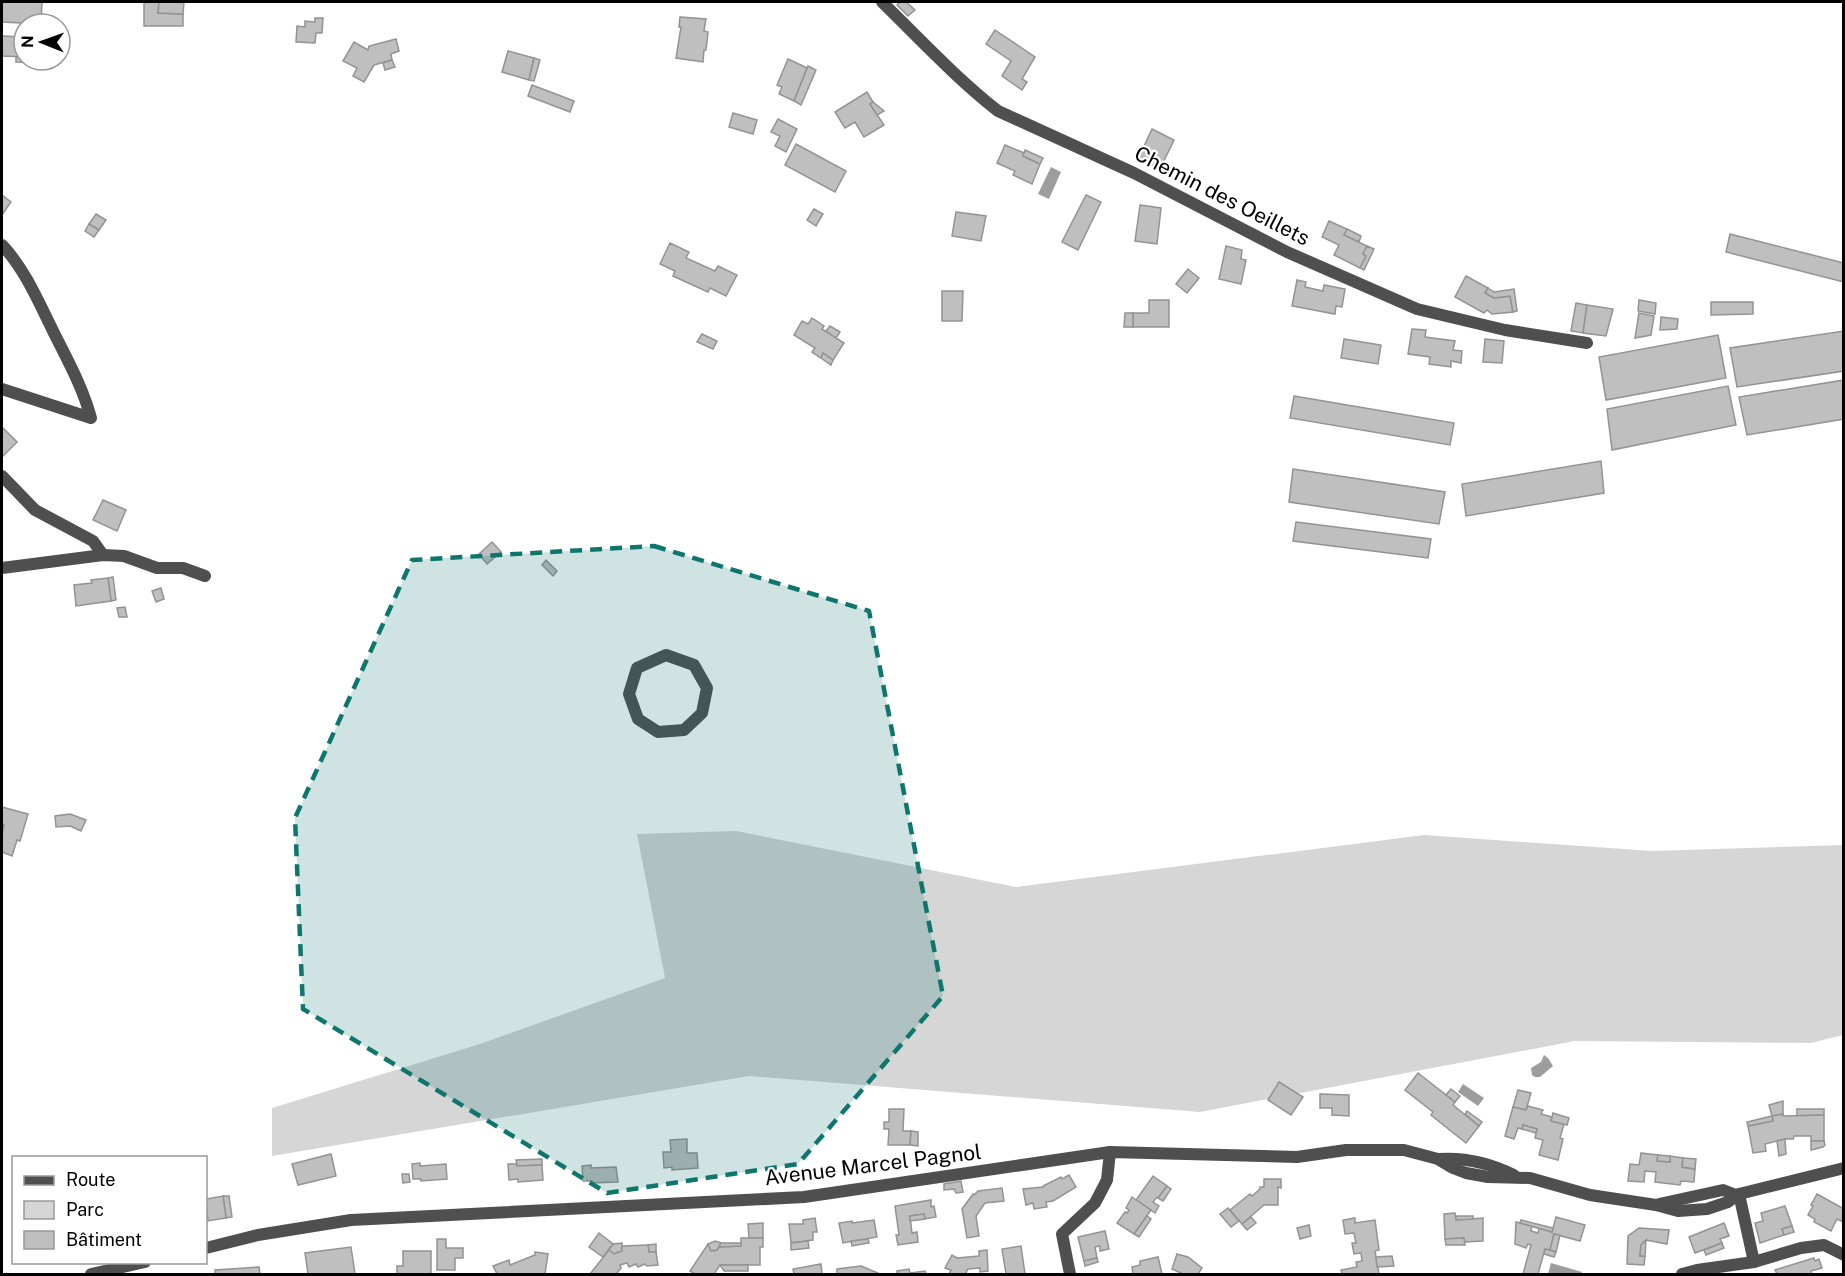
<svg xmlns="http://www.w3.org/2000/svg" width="1845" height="1276" viewBox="0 0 1845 1276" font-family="'Public Sans',sans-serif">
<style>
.green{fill:#d6d6d6}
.water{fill:#9d9d9d}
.building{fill:#bfbfbf;stroke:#939393;stroke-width:1.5}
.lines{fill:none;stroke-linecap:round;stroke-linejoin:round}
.street{stroke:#4f4f4f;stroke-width:12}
.marked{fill:#0f766e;fill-opacity:0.2;stroke:#0f766e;stroke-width:4.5;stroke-dasharray:12 8;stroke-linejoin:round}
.labels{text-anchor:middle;stroke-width:4.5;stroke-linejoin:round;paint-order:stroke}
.street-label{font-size:21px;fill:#000;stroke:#fff}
</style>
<rect width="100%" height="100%" fill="#fff"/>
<path class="green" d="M736 831 1016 887 1424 835 1652 851 1843 845V1035L1811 1043 1575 1041 1200 1112 749 1076 272 1156V1108L480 1044 665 978 637 834Z"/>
<g class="water">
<path d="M1051 167 1061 172 1049 199 1038 194Z"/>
<path d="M1544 1055 1548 1058 1553 1066 1540 1077H1535L1532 1075 1531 1068 1541 1062Z"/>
<path d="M1463 1084 1484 1098 1478 1106 1458 1092Z"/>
<path d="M1551 1263 1582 1272 1581 1274H1548Z"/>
</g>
<g class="building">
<path d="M2 2H42L41 24 2 22Z"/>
<path d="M144 2H159L158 13 183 14V26H144Z"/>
<path d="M159 2H184L183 14 158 13Z"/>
<path d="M900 2H906L915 10 908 16 897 5Z"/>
<path d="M680 17 706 19 704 31 708 32 706 50H704L703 62 676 58 681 27H679Z"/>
<path d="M315 18H323L322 33H316L315 43 296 42 297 26 305 27V21L315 22Z"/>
<path d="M995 30 1035 57 1022 79 1027 82 1022 90 1002 76 1011 61 986 44Z"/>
<path d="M2 36 24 37V57L2 56Z"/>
<path d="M396 39 399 51 391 54 392 60 374 65 364 82 353 76 357 68 343 61 354 42 368 50 369 46Z"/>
<path d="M508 51 534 58 529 80 502 72Z"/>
<path d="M16 57H24V60H38V63L16 62Z"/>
<path d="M534 58 540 60 534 81 529 80Z"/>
<path d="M788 59 807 68 794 101 779 94 782 87 777 85Z"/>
<path d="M392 60 395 67 385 70 383 63Z"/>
<path d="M808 66 816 70 801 105 794 101Z"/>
<path d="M532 85 574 101 570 112 528 96Z"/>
<path d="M867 92 873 102 870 104 884 125 864 137 855 122 845 128 835 112Z"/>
<path d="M873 102 884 111 877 115 870 104Z"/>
<path d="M733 113 757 120 753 134 729 127Z"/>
<path d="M778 119 797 129 786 152 775 146 780 136 771 132Z"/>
<path d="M1152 129 1174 140 1160 169 1138 159Z"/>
<path d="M796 144 846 171 835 192 785 165Z"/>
<path d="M1005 145 1024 153 1023 156 1040 164 1032 184 1013 175 1015 171 997 163Z"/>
<path d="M1025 150 1043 158 1040 164 1023 156Z"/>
<path d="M2 195 11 202 2 215Z"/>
<path d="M1086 195 1101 202 1078 250 1062 242Z"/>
<path d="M1140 205 1161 208 1157 244 1135 241Z"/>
<path d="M814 209 823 214 816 226 807 220Z"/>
<path d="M956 212 986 216 981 241 952 236Z"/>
<path d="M96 214 106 220 99 230 89 224Z"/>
<path d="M1329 221 1347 229 1344 235 1367 246 1363 254 1366 256 1360 268 1334 255 1339 245 1322 237Z"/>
<path d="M89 224 99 230 94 237 85 231Z"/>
<path d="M1347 229 1361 236 1359 242 1344 235Z"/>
<path d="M1730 234 1844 263V282L1726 252Z"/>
<path d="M670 243 689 252 686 258 715 271 718 266 737 275 726 296 710 288 708 292 673 276 675 271 660 264Z"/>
<path d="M1226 246 1242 250 1241 259 1246 260 1241 284 1219 279Z"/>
<path d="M1367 246 1374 249 1364 270 1360 268 1366 256 1363 254Z"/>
<path d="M1188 269 1199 278 1187 293 1176 284Z"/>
<path d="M1466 276 1488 288 1485 293 1494 298 1510 296 1513 312 1492 314 1487 310 1484 313 1455 297Z"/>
<path d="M1297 280 1306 282 1305 287 1323 291 1324 285 1345 289 1342 307 1336 306 1335 314 1292 306Z"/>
<path d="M1488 288 1494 292 1514 289 1517 311 1513 312 1510 296 1494 298 1485 293Z"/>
<path d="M942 291H963L962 321H942Z"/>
<path d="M1149 300H1169V327H1133V313H1149Z"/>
<path d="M1639 300 1656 303 1655 314 1638 311Z"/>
<path d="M1711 302H1753V314L1711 315Z"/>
<path d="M1576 303 1587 305 1583 333 1571 331Z"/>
<path d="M1587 305 1613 309 1606 336 1583 333Z"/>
<path d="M1125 313H1133V327H1124Z"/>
<path d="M1639 313 1654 316 1651 335 1635 338Z"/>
<path d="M1661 317 1678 319 1677 329 1660 330Z"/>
<path d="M812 318 824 326 822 329 844 343 833 360 823 353 821 358 812 352 815 348 794 335 802 321 808 324Z"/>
<path d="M830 326 840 332 836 338 826 331Z"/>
<path d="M1412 329 1426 330 1425 337 1455 341 1453 350 1462 351 1461 363 1451 361V367L1429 364 1430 357 1408 354Z"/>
<path d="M1844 331V371L1737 387 1730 348Z"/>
<path d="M702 334 717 341 713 349 697 342Z"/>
<path d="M1718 335 1726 378 1606 400 1599 357Z"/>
<path d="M1344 339 1381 345 1378 364 1341 358Z"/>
<path d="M1485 339 1504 341 1502 363 1483 362Z"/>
<path d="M823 353 833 360 831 365 821 358Z"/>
<path d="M1844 380V419L1747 435 1739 397Z"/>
<path d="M1728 386 1736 425 1612 450 1607 409Z"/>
<path d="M1294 396 1454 423 1450 445 1290 418Z"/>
<path d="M3 428 17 442 2 457V430Z"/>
<path d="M1601 461 1604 493 1466 516 1462 484Z"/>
<path d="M1293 469 1445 492 1439 524 1289 502Z"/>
<path d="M103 500 126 510 117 531 93 520Z"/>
<path d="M1296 522 1431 539 1428 558 1293 541Z"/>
<path d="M492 542 501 552 487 564 479 554Z"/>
<path d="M546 560 557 571 553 576 542 565Z"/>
<path d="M113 577 116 600 111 601 108 578Z"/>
<path d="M108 578 111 601 76 606 74 585 92 583 91 580Z"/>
<path d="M161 588 164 599 156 602 152 591Z"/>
<path d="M125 607 127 617H119L117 608Z"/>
<path d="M2 807 28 814 20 841 17 840 12 856 2 852V835L4 825 2 824Z"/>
<path d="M70 814 86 820 81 831 70 826 56 827 55 816Z"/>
<path d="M1418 1073 1455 1102 1453 1105 1479 1126 1466 1143 1431 1115 1433 1112 1405 1090Z"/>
<path d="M1279 1082 1303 1097 1291 1115 1268 1100Z"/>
<path d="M1451 1089 1460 1096 1455 1102 1446 1095Z"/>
<path d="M1518 1090 1531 1093 1526 1110 1513 1107Z"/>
<path d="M1320 1094 1349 1095V1116L1332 1115V1108H1320Z"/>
<path d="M1783 1101V1114L1772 1116 1769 1105Z"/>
<path d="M1528 1106 1543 1110 1541 1114 1552 1117 1551 1121 1564 1124 1560 1138 1563 1139 1558 1160 1539 1155 1543 1140 1535 1138 1537 1129 1523 1125 1522 1129 1518 1128 1514 1139 1505 1136 1513 1107 1526 1110Z"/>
<path d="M889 1109H904L903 1131H911L910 1145H888L889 1129H884V1122H889Z"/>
<path d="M1797 1109H1824V1115L1797 1116Z"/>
<path d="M1467 1111 1482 1122 1479 1126 1465 1114Z"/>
<path d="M1553 1113 1569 1118 1567 1125 1551 1121Z"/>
<path d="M1783 1114V1116L1824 1115V1141H1811V1136H1794L1793 1139H1785L1765 1144 1766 1151 1753 1153 1748 1126 1773 1121 1772 1116Z"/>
<path d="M1772 1116 1773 1121 1748 1126 1747 1122Z"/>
<path d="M1523 1125 1537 1129 1536 1133 1522 1129Z"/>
<path d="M911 1131 918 1132V1146L910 1145Z"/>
<path d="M687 1139V1153H697L698 1168 672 1170V1167L664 1168 663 1152H671L670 1140Z"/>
<path d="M1785 1139 1786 1154 1779 1156 1777 1141Z"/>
<path d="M1811 1141H1824L1825 1145 1823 1147 1811 1150Z"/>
<path d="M1641 1153 1658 1155 1657 1161 1670 1162V1156L1683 1158 1682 1167 1695 1169 1694 1182 1681 1181 1680 1185 1655 1182 1656 1172 1645 1171 1644 1182 1628 1181 1630 1164 1639 1165Z"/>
<path d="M331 1154 336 1176 298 1185 292 1164Z"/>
<path d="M1658 1155 1670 1156V1162L1657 1161Z"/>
<path d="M1683 1158 1696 1159 1695 1169 1682 1167Z"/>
<path d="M542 1159V1165L517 1166 516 1160Z"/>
<path d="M420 1163V1166L446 1164 447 1179 421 1181V1179H413L412 1164Z"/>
<path d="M508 1164H517V1166L542 1165 543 1180 518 1182V1179L509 1180Z"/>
<path d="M591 1165V1168L616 1167 618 1182 592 1183V1181H583L582 1166Z"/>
<path d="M402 1174H409L410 1182 403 1183Z"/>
<path d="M1069 1175 1076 1187 1053 1201 1046 1202 1047 1207 1034 1209 1033 1203 1026 1205 1023 1189 1043 1187V1186L1061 1177 1062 1179Z"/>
<path d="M1153 1176 1167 1186 1158 1198 1157 1197 1153 1202 1159 1206 1155 1213 1136 1200Z"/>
<path d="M1264 1179H1281V1188L1278 1187V1205H1264L1242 1224 1230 1210 1250 1194 1252 1196 1260 1189V1187H1264Z"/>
<path d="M961 1181 963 1192 956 1193 954 1189 944 1190V1184Z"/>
<path d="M1167 1186 1171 1189 1163 1201 1158 1198Z"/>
<path d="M1002 1188 1004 1201 985 1203 976 1216 979 1236 967 1238 962 1209 973 1194 974 1195 978 1191Z"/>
<path d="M1817 1194 1844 1209V1217L1841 1221 1837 1219 1831 1231 1814 1222 1815 1219 1808 1215 1813 1206 1811 1205Z"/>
<path d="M223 1196H229L232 1217 226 1218Z"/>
<path d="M223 1196 226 1218 208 1221 206 1199Z"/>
<path d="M1132 1197 1151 1210 1134 1234 1117 1223 1125 1212 1127 1213 1129 1210 1126 1208Z"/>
<path d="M931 1200V1207L934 1206 936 1217 925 1219 924 1214 910 1216 912 1233 917 1232 918 1242 898 1245 896 1235H899L895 1206Z"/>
<path d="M1785 1206 1792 1226 1782 1229 1784 1235 1760 1243 1755 1223 1763 1221 1761 1213Z"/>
<path d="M1228 1208 1239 1221 1231 1227 1220 1214Z"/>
<path d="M1455 1213 1456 1220 1483 1218V1241L1465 1242 1464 1238 1445 1239 1444 1214Z"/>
<path d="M924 1214 925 1219 910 1221V1216Z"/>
<path d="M1147 1216 1151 1219 1139 1237 1134 1234Z"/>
<path d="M1456 1216H1473V1219L1456 1220Z"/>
<path d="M1251 1217 1256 1223 1247 1230 1242 1224Z"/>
<path d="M1556 1217 1585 1225 1580 1241 1554 1234 1550 1250 1545 1249 1538 1274H1523L1531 1245 1528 1244 1526 1248 1515 1244 1516 1222 1532 1226 1531 1231 1538 1233 1539 1228 1552 1232Z"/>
<path d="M815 1218 817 1232H813V1240L791 1243 789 1224H803V1220Z"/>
<path d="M1355 1218V1223L1375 1220 1379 1250 1375 1251 1379 1274H1342L1341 1270 1357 1267 1356 1262 1362 1261 1361 1253 1354 1254 1352 1243H1356L1354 1233 1345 1234 1343 1220Z"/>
<path d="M874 1220 877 1237 843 1243 839 1223 852 1221V1223Z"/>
<path d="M1521 1220 1553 1228 1552 1232 1520 1223Z"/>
<path d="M763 1223V1238H749L748 1224Z"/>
<path d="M1724 1223 1729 1236 1720 1239 1722 1243 1695 1253 1689 1237Z"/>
<path d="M1309 1225 1311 1236 1300 1239 1297 1228Z"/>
<path d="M1792 1226 1794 1232 1784 1235 1782 1229Z"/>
<path d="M1639 1228 1669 1230 1667 1244 1646 1240 1641 1245 1640 1256H1645L1644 1265 1627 1264 1628 1236Z"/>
<path d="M1105 1231 1109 1249 1100 1251V1246L1095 1247 1097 1258 1084 1261 1078 1237Z"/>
<path d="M599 1233 613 1244 603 1257 589 1247Z"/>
<path d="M1554 1234 1560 1235 1556 1252 1550 1250Z"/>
<path d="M741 1238H763V1247H760V1265H720L714 1274H695L690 1271 708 1244 711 1251 717 1250 719 1247 741 1246Z"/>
<path d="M1464 1238 1465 1245H1446L1445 1239Z"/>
<path d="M437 1239H446V1248H463V1258H455V1270H437Z"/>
<path d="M868 1239 869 1243 852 1246 851 1241Z"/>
<path d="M1646 1240 1645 1256H1640L1641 1245Z"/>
<path d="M715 1241 721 1243 717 1250 711 1251 708 1244Z"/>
<path d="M808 1241 809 1248 791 1250V1243Z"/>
<path d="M622 1243V1251L614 1254 609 1250 613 1244Z"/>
<path d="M721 1243H741V1246L719 1247Z"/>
<path d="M1722 1243 1724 1248 1706 1255 1704 1250Z"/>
<path d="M656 1244V1252H649L648 1245Z"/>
<path d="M648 1245 649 1252H656L658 1265 647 1266 645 1264 638 1267 636 1264 629 1267 627 1263 620 1265 621 1268 616 1274H590L609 1250 614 1254 622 1251V1246Z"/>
<path d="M1021 1246 1025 1274H1006L1002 1249Z"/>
<path d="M351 1247 355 1274H308L305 1253Z"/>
<path d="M1545 1249 1556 1252 1554 1257 1544 1254Z"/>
<path d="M987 1250 988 1271 980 1272V1268L968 1269 965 1274H949L951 1270 945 1268 952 1255 957 1258 979 1256V1251Z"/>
<path d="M403 1251H431V1274H397V1266H403Z"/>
<path d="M535 1252 548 1254 545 1274H497L493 1266 509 1260 510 1265 535 1255Z"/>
<path d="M1177 1254 1188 1257 1202 1268 1198 1274H1180L1181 1273 1172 1269Z"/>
<path d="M1392 1256 1394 1266 1377 1267 1376 1257Z"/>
<path d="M1158 1257 1162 1274H1133L1132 1267 1140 1265V1261Z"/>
<path d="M1097 1258 1098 1262 1085 1266 1084 1261Z"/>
<path d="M1814 1258 1815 1261 1819 1259 1822 1268 1811 1271 1812 1274H1777L1775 1270Z"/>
<path d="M821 1264 822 1274H794L793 1269Z"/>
<path d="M720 1265H748V1271H724Z"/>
<path d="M861 1266 880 1274H837V1269Z"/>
<path d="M259 1267 260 1274H215V1270Z"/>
<path d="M909 1269 910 1273 925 1271 926 1274H897V1271Z"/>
</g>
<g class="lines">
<g class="street">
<path d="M882 2C920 39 956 78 998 111L1134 173 1287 252 1417 309 1505 330 1587 343"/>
<path d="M2 245C25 269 39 303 54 333 68 361 83 388 91 418L2 389"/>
<path d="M2 476 35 510 93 541 103 555"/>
<path d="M2 568 103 555 124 556 157 568H183L205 576"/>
<path d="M666 655 694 665 707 688 702 713 684 730 658 732 638 719 629 694 637 668Z"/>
<path d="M1438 1159C1465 1157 1490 1163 1514 1175"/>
<path d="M1739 1194 1754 1262"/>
<path d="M1659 1204 1723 1190 1736 1195"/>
<path d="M206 1248 258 1235 351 1220 804 1197 1110 1152 1297 1157 1346 1150H1404L1438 1159 1453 1168 1466 1173 1488 1177 1530 1178 1590 1195 1656 1205 1678 1211 1707 1209 1728 1202 1739 1194 1844 1168"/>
<path d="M91 1274 145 1262"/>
<path d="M1070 1274 1062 1234 1095 1203 1107 1180 1110 1152"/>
<path d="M1682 1274 1697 1270 1754 1262 1801 1248 1824 1245 1844 1255"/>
</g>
</g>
<path class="marked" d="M654 546 869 611 943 996 798 1164 607 1193 303 1009 295 818 412 560Z"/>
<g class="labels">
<g class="street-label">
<text transform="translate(1222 196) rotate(27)" y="7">Chemin des Oeillets</text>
<text transform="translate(873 1165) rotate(-7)" y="7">Avenue Marcel Pagnol</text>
</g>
</g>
<rect width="1845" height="1276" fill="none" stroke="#000000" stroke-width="6"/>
<rect x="12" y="1156" width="195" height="108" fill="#ffffff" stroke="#999999" stroke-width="1.5"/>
<rect x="24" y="1176" width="30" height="9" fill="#4f4f4f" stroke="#999999" stroke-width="1.5"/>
<text x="66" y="1186" font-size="18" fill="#000000">Route</text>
<rect x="24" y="1201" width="30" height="18" fill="#d6d6d6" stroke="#999999" stroke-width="1.5"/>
<text x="66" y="1216" font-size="18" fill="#000000">Parc</text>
<rect x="24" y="1231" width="30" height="18" fill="#bfbfbf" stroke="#999999" stroke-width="1.5"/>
<text x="66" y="1246" font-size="18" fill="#000000">Bâtiment</text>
<g transform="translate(42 42) rotate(271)"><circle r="28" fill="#ffffff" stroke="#999999" stroke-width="1.5"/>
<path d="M0-4.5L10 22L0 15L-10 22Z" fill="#000000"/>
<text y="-9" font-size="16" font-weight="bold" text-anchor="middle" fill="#000000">N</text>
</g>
</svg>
